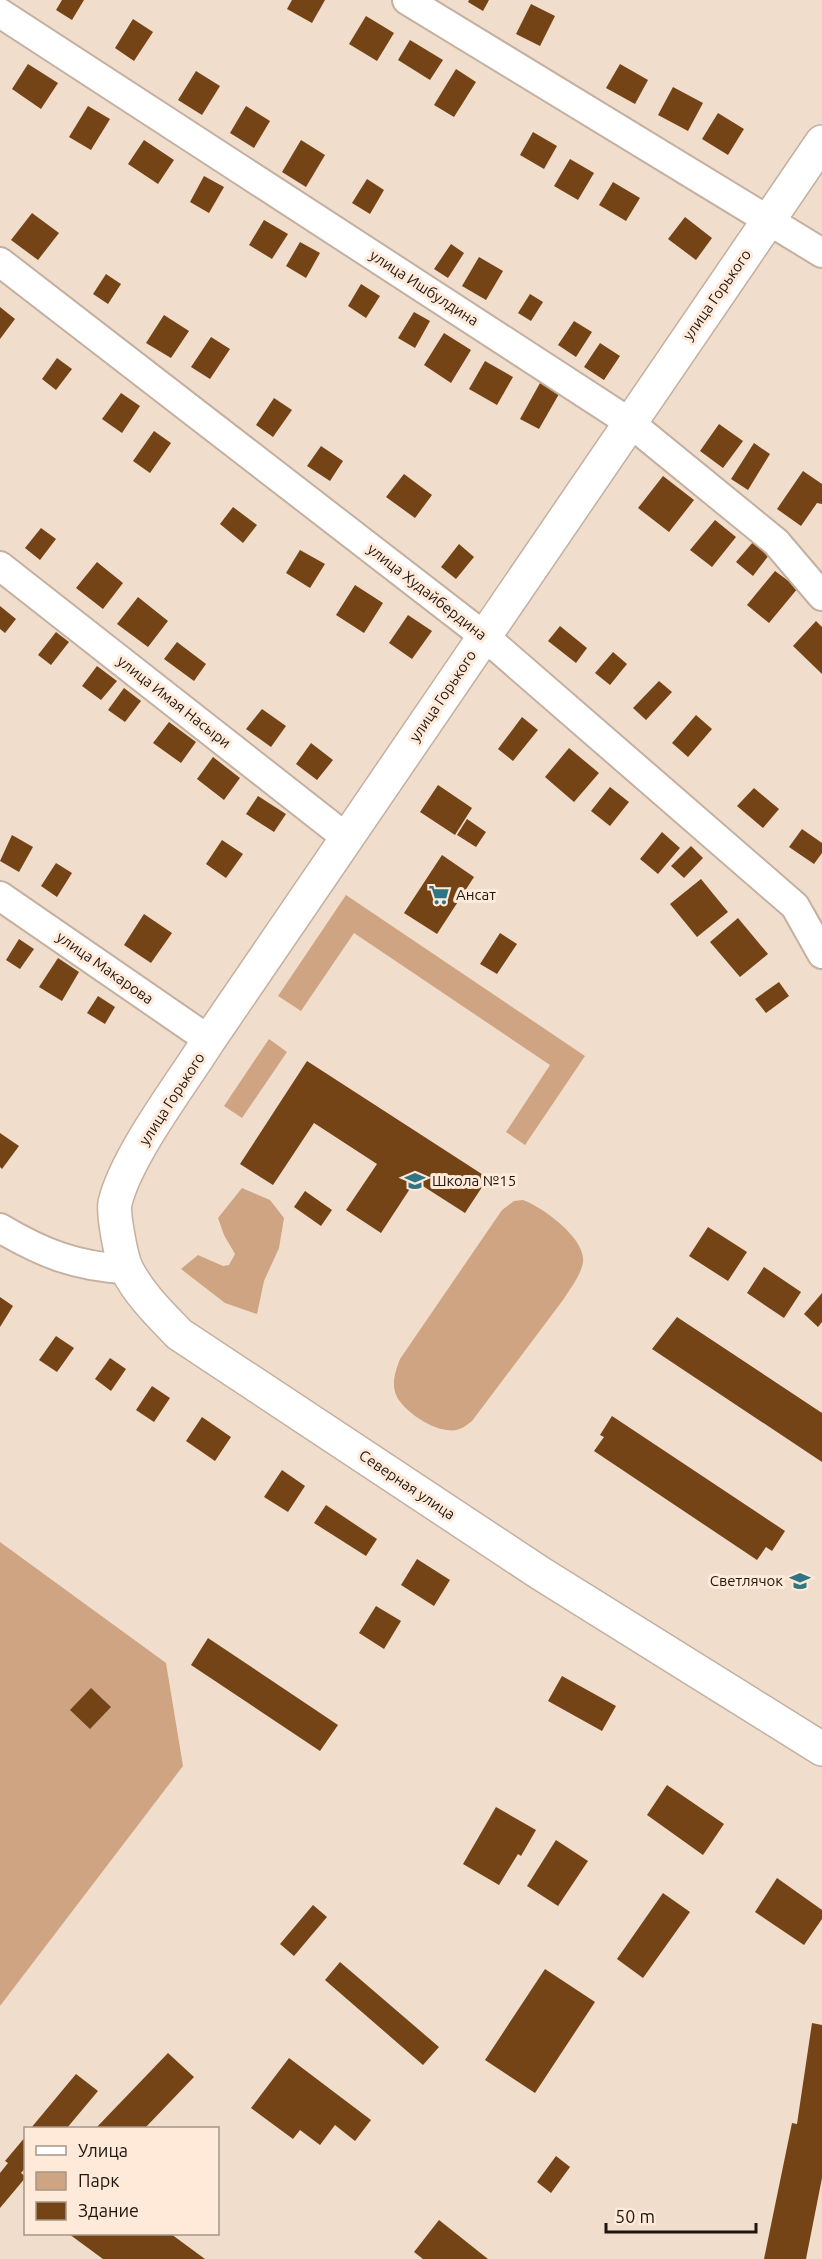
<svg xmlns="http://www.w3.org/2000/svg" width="822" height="2259" viewBox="0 0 822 2259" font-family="Ubuntu,sans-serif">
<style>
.green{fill:#cfa482}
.building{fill:#744417}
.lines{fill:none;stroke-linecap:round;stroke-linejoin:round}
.minor-casing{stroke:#c4b0a0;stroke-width:32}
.major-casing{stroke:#c4b0a0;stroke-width:36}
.minor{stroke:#fff;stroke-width:28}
.major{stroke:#fff;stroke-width:33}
.labels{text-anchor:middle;stroke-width:6;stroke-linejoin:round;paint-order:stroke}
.street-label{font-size:15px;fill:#1e1711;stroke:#ffead9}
.poi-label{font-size:15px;fill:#1e1711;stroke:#ffead9;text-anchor:start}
</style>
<rect width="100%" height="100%" fill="#f1ddcc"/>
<g class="green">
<path d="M346 895 585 1056 525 1145 506 1132 550 1065 354 933 301 1011 278 996Z"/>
<path d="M269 1039 287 1052 242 1118 224 1106Z"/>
<path d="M242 1188 270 1200 284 1218 279 1248 264 1281 257 1314 225 1303 181 1269 198 1255 223 1266 229 1265 235 1254 224 1235 218 1218Z"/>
<path d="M523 1200C542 1207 586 1238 583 1262 581 1275 570 1289 563 1300L472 1421C465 1427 457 1432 447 1430 430 1429 399 1408 395 1392 392 1380 396 1370 400 1359L502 1210 514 1201Z"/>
<path d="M0 1542 166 1663 183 1766 0 2006Z"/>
</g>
<g class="building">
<path d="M62 0H84L72 20 56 10Z"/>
<path d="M292 0H325L312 23 287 9Z"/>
<path d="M469 0H489L483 11 468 2Z"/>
<path d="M531 4 555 16 540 46 516 34Z"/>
<path d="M366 16 394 33 377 61 349 44Z"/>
<path d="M133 19 153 32 134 61 115 48Z"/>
<path d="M410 40 443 60 430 80 398 60Z"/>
<path d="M28 64 58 83 41 109 12 89Z"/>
<path d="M620 64 648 80 635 104 606 88Z"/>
<path d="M456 69 476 82 454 117 434 105Z"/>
<path d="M196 71 220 86 202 115 178 100Z"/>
<path d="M673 87 703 103 688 131 658 115Z"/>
<path d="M88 106 110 119 91 150 69 137Z"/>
<path d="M246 106 270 121 254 148 230 133Z"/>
<path d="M718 113 744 129 728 155 702 139Z"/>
<path d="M533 132 557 146 544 169 520 155Z"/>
<path d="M144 140 174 160 158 184 128 164Z"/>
<path d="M301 140 325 155 306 187 282 172Z"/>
<path d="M570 159 594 173 578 200 554 186Z"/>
<path d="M204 176 224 187 209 213 190 202Z"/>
<path d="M367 179 384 190 370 214 352 203Z"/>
<path d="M613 182 640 198 626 221 599 205Z"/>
<path d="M32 213 59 233 38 260 11 240Z"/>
<path d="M685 217 712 238 696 260 668 239Z"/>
<path d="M264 220 288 234 272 259 249 245Z"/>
<path d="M300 242 320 253 306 278 286 266Z"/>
<path d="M451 244 464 253 448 278 434 269Z"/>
<path d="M479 257 503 271 486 300 462 286Z"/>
<path d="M106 274 121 284 108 304 93 294Z"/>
<path d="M361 284 380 296 366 318 348 306Z"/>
<path d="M530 294 543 302 531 321 518 313Z"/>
<path d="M0 307 15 319 0 339Z"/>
<path d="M414 312 430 321 415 348 398 338Z"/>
<path d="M164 315 189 331 171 358 146 343Z"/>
<path d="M574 321 592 332 576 357 558 345Z"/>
<path d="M444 333 471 350 451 383 424 365Z"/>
<path d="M211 337 230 349 210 379 191 367Z"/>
<path d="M600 343 620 356 604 380 584 367Z"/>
<path d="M57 358 72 369 56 390 42 379Z"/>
<path d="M485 361 513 377 497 405 469 389Z"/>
<path d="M540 383 559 394 539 429 520 419Z"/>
<path d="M121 393 140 406 122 433 102 419Z"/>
<path d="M274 398 292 410 273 437 256 425Z"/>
<path d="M719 424 743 441 723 468 700 451Z"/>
<path d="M154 431 171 443 150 473 133 461Z"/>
<path d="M754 443 770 454 748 490 731 479Z"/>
<path d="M321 446 343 461 330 481 307 466Z"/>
<path d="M803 471 822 484V504L817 503 801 526 777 509Z"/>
<path d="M404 474 432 495 415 518 386 497Z"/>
<path d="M663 476 694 500 669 532 638 508Z"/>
<path d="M233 507 257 525 243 543 220 524Z"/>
<path d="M715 520 736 537 712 567 690 550Z"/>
<path d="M41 528 56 539 40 560 25 548Z"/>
<path d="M753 542 769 555 753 576 736 562Z"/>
<path d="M459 544 474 557 456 579 441 567Z"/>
<path d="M300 550 325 564 310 588 286 573Z"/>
<path d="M97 562 123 583 103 609 76 588Z"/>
<path d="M775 571 798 588 769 623 747 605Z"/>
<path d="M355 585 383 603 364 633 336 615Z"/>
<path d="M138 597 168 621 148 647 117 624Z"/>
<path d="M0 606 16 619 5 633 0 629Z"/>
<path d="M408 615 432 631 412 659 389 643Z"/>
<path d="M816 621 822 627V674L793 646Z"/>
<path d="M560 626 587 648 576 663 548 641Z"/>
<path d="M56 632 69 642 51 665 38 655Z"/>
<path d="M177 642 206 664 194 681 164 659Z"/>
<path d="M613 652 627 664 610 685 595 673Z"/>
<path d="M97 666 117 681 101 700 82 686Z"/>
<path d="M659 681 672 692 646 720 633 708Z"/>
<path d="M124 688 141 701 125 722 108 710Z"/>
<path d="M262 709 286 726 271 747 246 729Z"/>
<path d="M696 715 712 729 688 757 672 743Z"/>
<path d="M522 717 538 730 513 761 498 749Z"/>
<path d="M169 722 196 742 181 763 153 743Z"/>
<path d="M311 743 333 760 317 780 296 764Z"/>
<path d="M569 748 599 773 574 802 545 777Z"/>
<path d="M213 757 240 778 224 800 197 779Z"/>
<path d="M438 785 472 808 455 835 420 812Z"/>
<path d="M610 787 629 802 610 826 591 811Z"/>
<path d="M754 788 779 809 763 828 737 806Z"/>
<path d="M258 796 286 814 274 832 246 814Z"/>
<path d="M467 819 486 832 476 847 457 835Z"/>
<path d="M802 829 822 843V853L814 864 789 847Z"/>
<path d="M662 832 680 848 658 874 640 859Z"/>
<path d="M12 835 33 847 19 872 0 861Z"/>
<path d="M222 840 243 854 226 878 206 864Z"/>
<path d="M691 846 703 858 684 878 671 866Z"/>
<path d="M442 855 474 877 437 934 404 913Z"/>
<path d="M56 863 72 873 57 897 41 886Z"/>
<path d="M701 879 728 912 697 937 670 904Z"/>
<path d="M144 914 172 933 151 963 124 945Z"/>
<path d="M738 918 768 954 740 977 710 942Z"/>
<path d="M500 933 517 944 497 974 480 964Z"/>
<path d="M19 939 34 949 20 969 6 960Z"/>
<path d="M58 958 79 972 62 1001 39 987Z"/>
<path d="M779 982 789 996 766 1013 755 999Z"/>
<path d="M98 996 115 1007 105 1024 87 1013Z"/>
<path d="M307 1061 488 1178 465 1213 415 1181 381 1233 346 1210 377 1164 314 1123 273 1185 240 1164Z"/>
<path d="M0 1133 19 1146 2 1169 0 1167Z"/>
<path d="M305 1191 332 1210 321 1226 294 1207Z"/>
<path d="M708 1227 747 1252 728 1281 689 1256Z"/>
<path d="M764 1267 801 1292 784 1318 747 1293Z"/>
<path d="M822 1293V1322L818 1327 804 1314Z"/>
<path d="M0 1297 13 1306 0 1327Z"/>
<path d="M677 1317 822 1413V1462L652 1349Z"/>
<path d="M56 1336 74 1348 57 1372 39 1360Z"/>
<path d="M110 1358 126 1369 111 1391 95 1379Z"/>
<path d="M152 1386 170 1398 154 1422 136 1410Z"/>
<path d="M612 1416 785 1531 772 1551 766 1547 757 1560 594 1451 604 1437 600 1435Z"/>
<path d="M202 1417 231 1437 215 1461 186 1441Z"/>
<path d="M282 1470 305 1486 288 1512 264 1497Z"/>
<path d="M326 1505 377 1539 366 1556 314 1523Z"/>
<path d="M417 1559 450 1580 434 1606 401 1585Z"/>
<path d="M376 1606 401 1621 384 1649 359 1633Z"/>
<path d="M208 1638 338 1725 320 1751 191 1665Z"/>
<path d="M562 1676 616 1706 602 1731 548 1701Z"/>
<path d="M91 1688 111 1707 90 1729 70 1710Z"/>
<path d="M667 1785 724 1824 703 1855 647 1815Z"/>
<path d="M496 1807 536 1830 521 1856 518 1854 499 1885 463 1864Z"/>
<path d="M556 1840 588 1861 558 1906 527 1886Z"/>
<path d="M777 1878 822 1910V1919L804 1945 755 1912Z"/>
<path d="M663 1893 690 1912 643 1978 617 1959Z"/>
<path d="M313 1905 327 1917 294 1956 280 1944Z"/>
<path d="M340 1962 439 2047 423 2065 325 1980Z"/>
<path d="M545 1969 595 2002 535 2093 485 2060Z"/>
<path d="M812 2023 822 2025V2178L806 2259H764L792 2123 797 2124Z"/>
<path d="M168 2053 194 2077 145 2128H96Z"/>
<path d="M289 2058 371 2120 355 2141 335 2125 320 2145 300 2130 293 2139 251 2108Z"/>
<path d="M76 2074 98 2091 67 2128H31Z"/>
<path d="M26 2136V2167L21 2173 26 2177 0 2208V2173L8 2163 5 2161Z"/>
<path d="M556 2156 570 2167 551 2193 537 2182Z"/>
<path d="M439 2220 488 2259H423L414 2252Z"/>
<path d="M69 2234H171L205 2259H103Z"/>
</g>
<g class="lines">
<g class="minor-casing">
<g id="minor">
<path d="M407 0 822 253"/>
<path d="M0 13 629 422 776 542 822 596"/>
<path d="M0 262 484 636 795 906 822 954"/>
<path d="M0 566 348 839"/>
<path d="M0 896 209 1040"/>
<path d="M0 1228C42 1253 77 1267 127 1269"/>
</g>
</g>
<g class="major-casing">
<path id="major" d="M822 142 209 1040C182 1083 126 1156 115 1203 113 1215 121 1258 127 1270 140 1295 160 1314 179 1334L540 1573 822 1749"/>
</g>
<use href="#minor" class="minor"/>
<use href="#major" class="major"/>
</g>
<defs>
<g id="supermarket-bare" transform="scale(1.62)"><path d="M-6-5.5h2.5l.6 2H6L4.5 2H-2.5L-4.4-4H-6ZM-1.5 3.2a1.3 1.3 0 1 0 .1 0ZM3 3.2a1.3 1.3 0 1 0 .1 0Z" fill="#307583" stroke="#ffead9" stroke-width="2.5" paint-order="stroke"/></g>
<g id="school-bare" transform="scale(1.62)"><path d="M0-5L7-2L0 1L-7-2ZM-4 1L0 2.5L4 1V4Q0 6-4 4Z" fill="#307583" stroke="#ffead9" stroke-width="2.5" paint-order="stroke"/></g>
</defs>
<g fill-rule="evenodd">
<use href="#supermarket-bare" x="439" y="895"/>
<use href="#school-bare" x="415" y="1181"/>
<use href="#school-bare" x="800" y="1581"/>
</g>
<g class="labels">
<g class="street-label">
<text transform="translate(424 288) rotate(33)" y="5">улица Ишбулдина</text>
<text transform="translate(717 295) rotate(-55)" y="5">улица Горького</text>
<text transform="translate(427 592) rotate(38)" y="5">улица Худайбердина</text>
<text transform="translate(443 696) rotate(-56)" y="5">улица Горького</text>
<text transform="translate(174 702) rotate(38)" y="5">улица Имая Насыри</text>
<text transform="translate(105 968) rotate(35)" y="5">улица Макарова</text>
<text transform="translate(172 1099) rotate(-57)" y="5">улица Горького</text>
<text transform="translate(407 1485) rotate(34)" y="5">Северная улица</text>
</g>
<g class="poi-label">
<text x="456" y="900">Ансат</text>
<text x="432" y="1186">Школа №15</text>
<text x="783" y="1586" text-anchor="end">Светлячок</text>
</g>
</g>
<rect x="24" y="2127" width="195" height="108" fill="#ffead9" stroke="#a59689" stroke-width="1.5"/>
<rect x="36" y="2146" width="30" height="9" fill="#ffffff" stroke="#a59689" stroke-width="1.5"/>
<text x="78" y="2157" font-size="18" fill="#1e1711">Улица</text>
<rect x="36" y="2172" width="30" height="18" fill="#cfa482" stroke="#a59689" stroke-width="1.5"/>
<text x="78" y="2187" font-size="18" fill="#1e1711">Парк</text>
<rect x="36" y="2202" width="30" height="18" fill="#744417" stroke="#a59689" stroke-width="1.5"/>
<text x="78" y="2217" font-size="18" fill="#1e1711">Здание</text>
<path d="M606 2223v9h150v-9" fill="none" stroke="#1e1711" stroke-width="3"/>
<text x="615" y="2223" font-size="18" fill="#1e1711" stroke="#ffead9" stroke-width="4.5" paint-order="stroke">50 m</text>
</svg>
